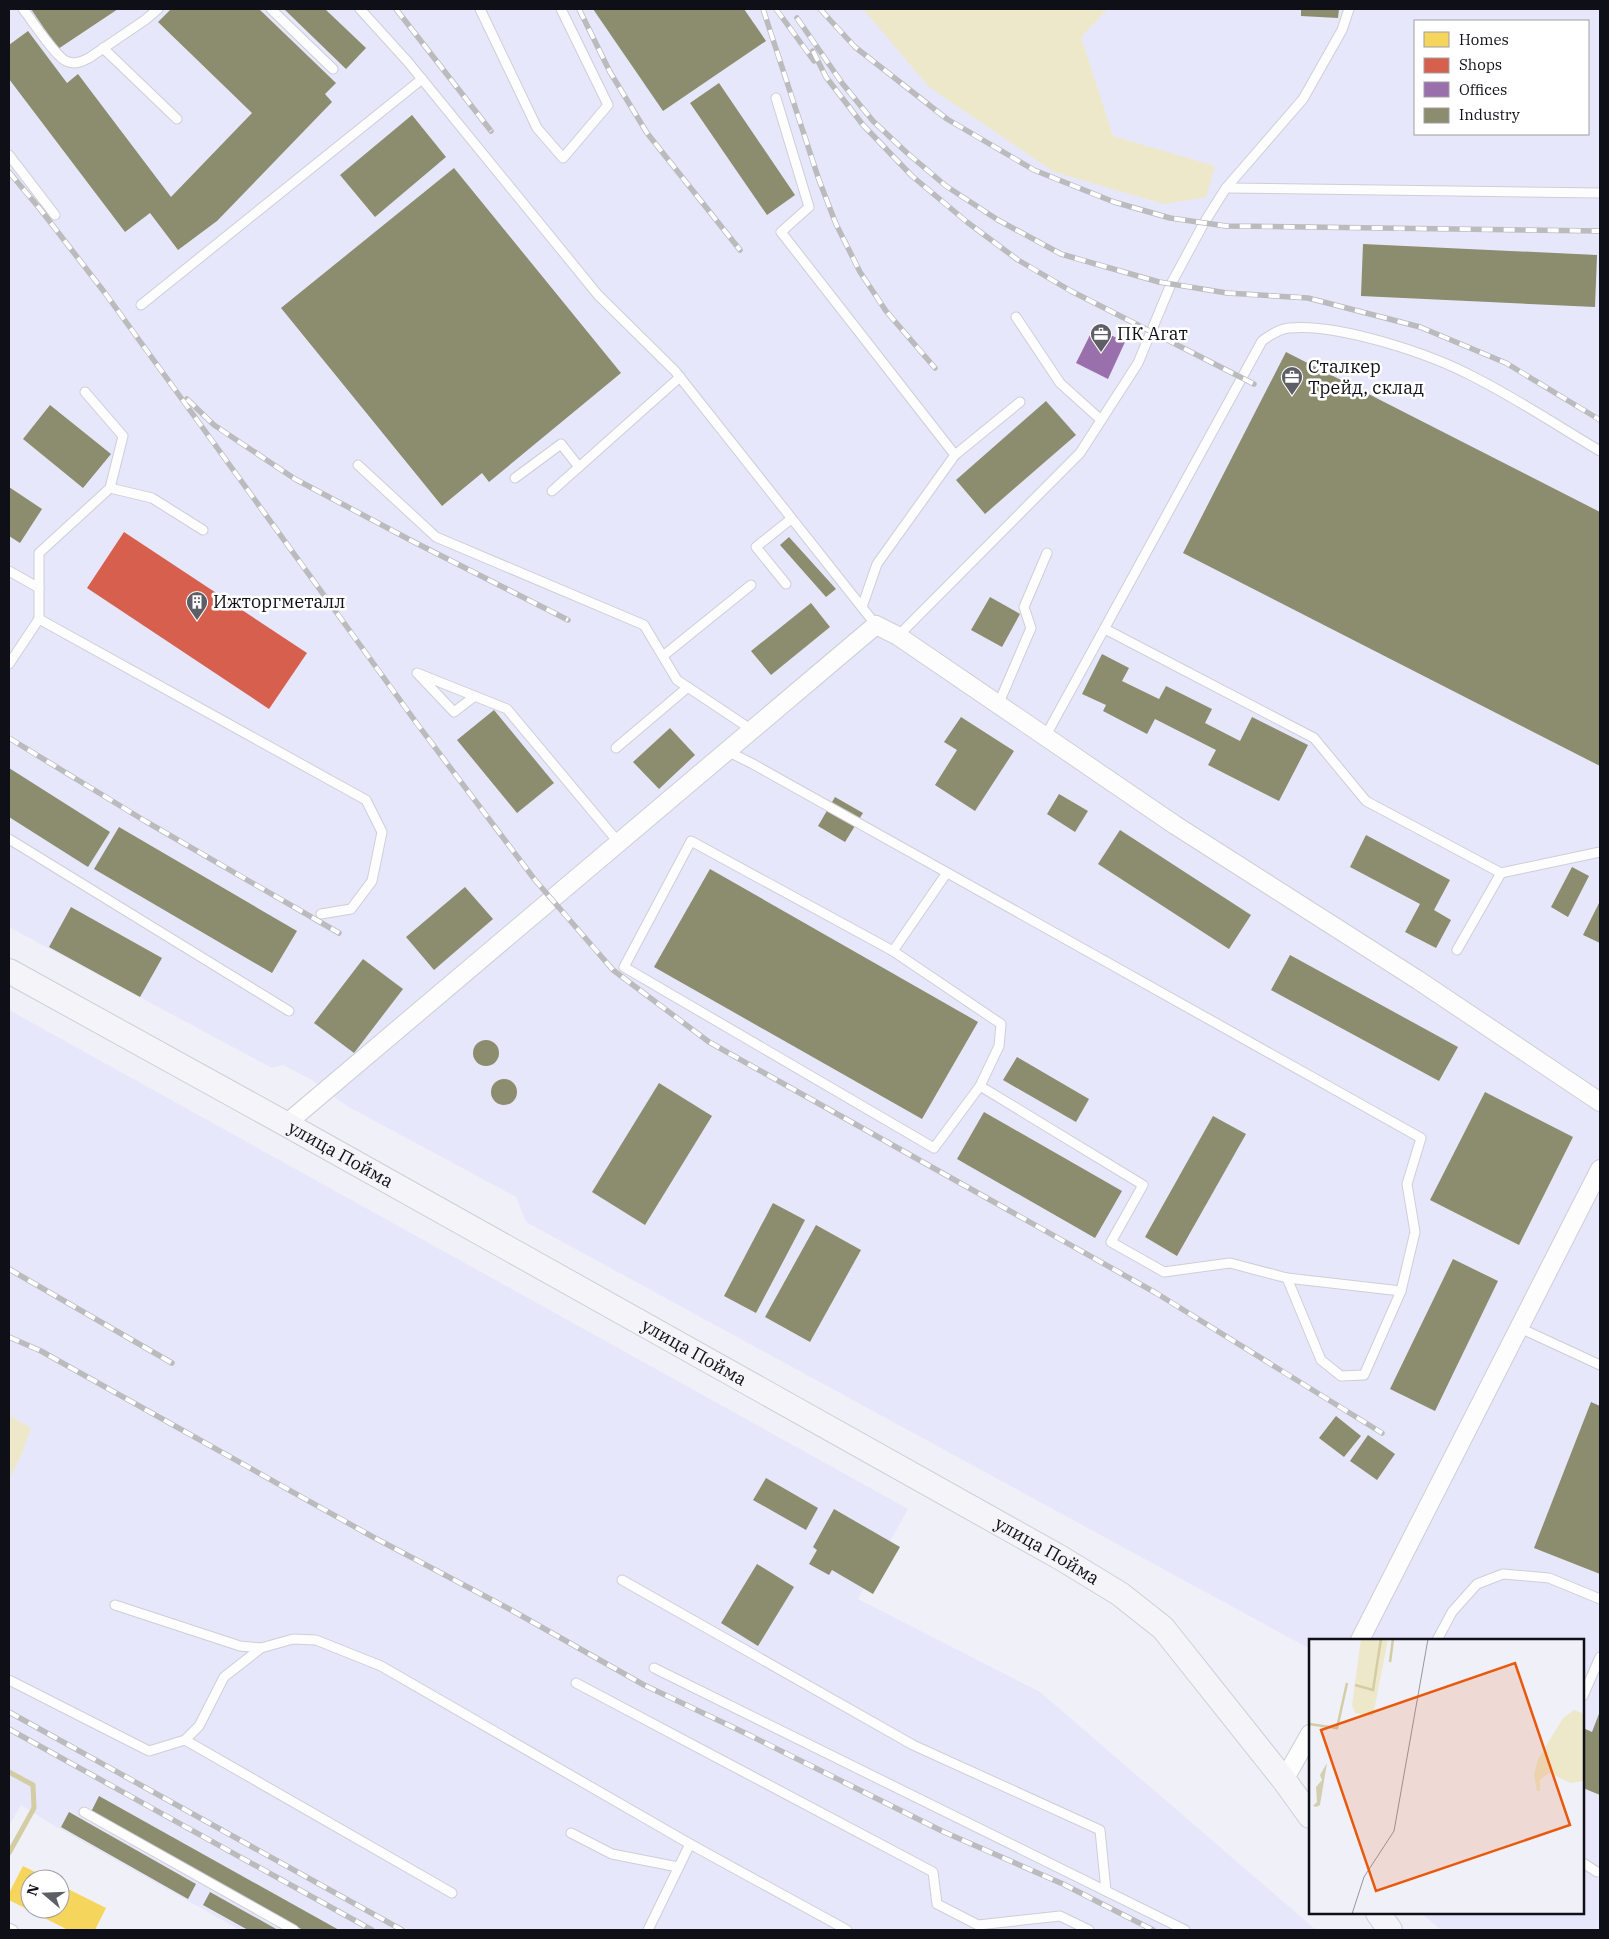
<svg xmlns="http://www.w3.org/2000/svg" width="1609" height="1939" viewBox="0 0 1609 1939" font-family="'IBM Plex Serif',serif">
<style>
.built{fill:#e7e7fb;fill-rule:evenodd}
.green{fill:#eee8cb}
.homes{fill:#f6d55c}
.shops{fill:#d6604d}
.offices{fill:#9970ab}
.industry{fill:#8c8c6e}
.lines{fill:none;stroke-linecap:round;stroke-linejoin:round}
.stream{stroke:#d4cca3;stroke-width:5}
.lane-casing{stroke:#ceced6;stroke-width:11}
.street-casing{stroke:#ceced6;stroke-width:20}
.secondary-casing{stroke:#ceced6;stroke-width:26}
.lane{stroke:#fdfdfe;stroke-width:9}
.street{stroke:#fdfdfe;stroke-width:18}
.secondary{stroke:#f5f5f9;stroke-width:24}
.rail-casing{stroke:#bbbbbe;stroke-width:5.5}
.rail{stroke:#fff;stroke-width:4;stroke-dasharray:11;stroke-linecap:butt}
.labels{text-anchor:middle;stroke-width:5;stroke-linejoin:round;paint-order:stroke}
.poi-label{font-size:18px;fill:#0f0f17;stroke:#fff;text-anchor:start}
.street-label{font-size:18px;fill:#0f0f17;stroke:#fff}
.inset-river{fill:none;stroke:#d4cca3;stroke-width:2.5}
.inset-road{fill:none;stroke:#96969e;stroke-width:1}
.view{fill:#e8590c;fill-opacity:0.15;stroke:#e8590c;stroke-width:2.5}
.inset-edge{fill:none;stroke:#0f0f17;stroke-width:2.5}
</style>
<rect width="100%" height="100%" fill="#f0f0f8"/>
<g class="built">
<path d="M9 9H1600V1930H1441L1421 1913H1583V1640H1310V1649L526 1222 516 1197 347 1106 312 1080 283 1065 272 1068 9 927ZM1415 21H1588V134H1415Z"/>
<path d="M9 1010 908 1509 858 1599 1040 1692 1316 1930H240L53 1825 21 1805 9 1826Z"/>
</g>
<g class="green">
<path d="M863 9H1108L1081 37 1113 136 1215 166 1206 197 1164 204 1054 172 929 87Z"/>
<path d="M9 1415 31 1428 21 1456 9 1480Z"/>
</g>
<path class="homes" d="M23 1866 49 1879H30V1909H60V1885L106 1908 95 1930H68L9 1900V1893Z"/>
<path class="shops" d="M124 532 307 653 269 709 87 588Z"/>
<path class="offices" d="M1094 327 1125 342 1108 379 1076 363Z"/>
<g class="industry">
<path d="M31 9H118L58 49Z"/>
<path d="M171 9H259L336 83 325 94 332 102 217 221 178 250 150 213 125 232 9 79V45L28 31 67 83 78 74 171 197 252 113 158 22Z"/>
<path d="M284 9H325L366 48 346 69Z"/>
<path d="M593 9H744L766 41 663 111Z"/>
<path d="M1301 9H1339L1338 18 1301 16Z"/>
<path d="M719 83 795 195 767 215 690 103Z"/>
<path d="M412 115 446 157 375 217 340 175Z"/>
<path d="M454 168 621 373 489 482 482 473 442 506 281 308Z"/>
<path d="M1363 244 1597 255 1595 307 1361 296Z"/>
<path d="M1286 352 1600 512V766L1183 553Z"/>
<path d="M1046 401 1076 435 985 514 956 480Z"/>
<path d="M50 405 111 454 83 488 23 439Z"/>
<path d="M9 487 42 509 20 543 9 536Z"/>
<path d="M789 537 836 589 826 597 780 545Z"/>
<path d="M990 597 1020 614 1002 647 971 630Z"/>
<path d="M811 603 830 627 771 675 751 651Z"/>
<path d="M1102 654 1129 668 1122 681 1159 699 1166 686 1212 709 1205 723 1240 741 1252 717 1308 745 1279 801 1208 765 1216 750 1155 719 1147 734 1103 711 1106 705 1082 694Z"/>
<path d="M494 710 554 783 517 813 457 740Z"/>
<path d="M961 717 1014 751 975 811 935 785 957 750 944 742Z"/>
<path d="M670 728 695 755 659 789 633 762Z"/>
<path d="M9 768 110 832 88 867 9 817Z"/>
<path d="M1059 794 1088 811 1075 832 1047 814Z"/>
<path d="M835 797 863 813 845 842 818 826Z"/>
<path d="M119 827 297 931 272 973 94 869Z"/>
<path d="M1120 830 1251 915 1229 949 1098 864Z"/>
<path d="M1366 835 1450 880 1434 910 1451 920 1436 948 1405 932 1420 904 1350 867Z"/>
<path d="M1572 867 1589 876 1568 917 1551 907Z"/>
<path d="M710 869 978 1022 922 1119 654 967Z"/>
<path d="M465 887 493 919 434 970 406 937Z"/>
<path d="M1600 901V943L1583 935Z"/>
<path d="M71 907 162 958 140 997 49 947Z"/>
<path d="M1290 955 1458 1047 1439 1081 1271 990Z"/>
<path d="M363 959 403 989 354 1053 314 1023Z"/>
<circle cx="486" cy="1053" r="13"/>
<path d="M1017 1057 1089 1099 1076 1122 1003 1080Z"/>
<circle cx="504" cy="1092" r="13"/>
<path d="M659 1083 712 1116 645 1225 592 1192Z"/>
<path d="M1485 1092 1573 1137 1519 1245 1430 1200Z"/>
<path d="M984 1112 1122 1191 1095 1238 957 1159Z"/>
<path d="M1213 1116 1246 1134 1177 1256 1145 1237Z"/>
<path d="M773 1203 805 1220 756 1313 724 1296Z"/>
<path d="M816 1225 861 1250 810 1342 765 1317Z"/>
<path d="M1453 1259 1498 1281 1435 1411 1390 1389Z"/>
<path d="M1591 1402 1600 1406V1574L1534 1548Z"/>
<path d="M1336 1416 1361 1436 1344 1457 1319 1438Z"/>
<path d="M1368 1435 1395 1454 1377 1480 1350 1461Z"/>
<path d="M766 1478 818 1508 806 1530 753 1500Z"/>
<path d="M834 1509 900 1547 873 1594 832 1570 829 1575 809 1564 817 1550 813 1547Z"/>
<path d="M757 1564 794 1587 758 1646 721 1623Z"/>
<path d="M1600 1711V1795L1583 1788V1728L1592 1732Z"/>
<path d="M99 1796 339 1930H303L91 1812Z"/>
<path d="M69 1812 196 1884 188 1899 61 1827Z"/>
<path d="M210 1892 278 1930H248L203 1905Z"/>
</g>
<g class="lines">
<path class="stream" d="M9 1772 33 1785 34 1808 9 1853"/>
<g class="lane-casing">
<g id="lane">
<path d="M23 9C32 20 55 56 66 61 74 65 81 62 89 58L145 20 158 9"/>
<path d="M271 9 333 69"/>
<path d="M360 9 408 62 598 295 675 371 876 625"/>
<path d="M480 9 537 128 563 158 608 105 561 9"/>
<path d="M103 48 177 119"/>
<path d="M776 98 809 207 781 232 955 455 877 564 862 607"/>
<path d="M9 155 55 215"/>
<path d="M1226 188 1600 193"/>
<path d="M141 305 422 79"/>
<path d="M1016 317 1060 383 1101 420"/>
<path d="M955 455 1020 402"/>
<path d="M358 465 436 537 644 625 677 680 752 730"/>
<path d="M515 478 561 444 579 467"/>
<path d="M110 488 152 498 203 530"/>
<path d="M552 491 680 377"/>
<path d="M9 571 39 588"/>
<path d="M786 584 756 547 791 519"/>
<path d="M39 619V553L110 488 123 436 85 392"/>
<path d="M1105 629 1314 738 1366 801 1501 873 1457 950"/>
<path d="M898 636 1080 453 1138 363 1171 284 1204 223 1226 188 1303 99 1342 30 1349 9"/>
<path d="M663 656 751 585"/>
<path d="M9 664 39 619 366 800 382 832 372 881 351 909 321 914"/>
<path d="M475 696 454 712 417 673 507 709 619 843"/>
<path d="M998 705 1031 628 1024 607 1047 553"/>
<path d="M1045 737 1262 341C1270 335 1279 329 1289 328 1337 323 1428 353 1472 376 1516 398 1558 426 1600 451"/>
<path d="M616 748 688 687"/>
<path d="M727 751 753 764 1421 1138 1407 1184 1415 1232 1401 1291 1364 1375 1341 1376 1321 1360 1287 1278 1230 1263 1164 1272 1111 1242 1143 1185 980 1086 999 1046 1001 1024 893 951 946 874"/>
<path d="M9 839 289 1011"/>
<path d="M1501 873 1600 852"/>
<path d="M893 951 691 841 624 967 934 1148 980 1086"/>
<path d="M1287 1278 1401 1291"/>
<path d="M1520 1328 1600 1365"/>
<path d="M622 1580 913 1745 1100 1830 1106 1891"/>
<path d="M115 1605 240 1646 261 1648 293 1639 316 1640 381 1666 690 1844 847 1930"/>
<path d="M1437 1640 1452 1612 1477 1584 1503 1574 1549 1578 1600 1599"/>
<path d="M654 1668 1185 1930"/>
<path d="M9 1680 149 1751 185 1740 199 1726 224 1677 261 1648"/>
<path d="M576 1683 933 1872 937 1904 978 1925 1060 1916 1089 1930"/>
<path d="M1583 1696 1600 1657"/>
<path d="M185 1740 452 1893"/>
<path d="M84 1812 294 1930"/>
<path d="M571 1833 612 1854 678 1867"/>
<path d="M1583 1863 1597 1872"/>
<path d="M9 1928 13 1930"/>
<path d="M648 1930 690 1844"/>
</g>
</g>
<g class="street-casing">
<g id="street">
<path d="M286 1124 876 625 898 636 1175 825 1418 980 1600 1102"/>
<path d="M1360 1640 1600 1169"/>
<path d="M1284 1780 1310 1734"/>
</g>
</g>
<g class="secondary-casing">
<g id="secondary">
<path id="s1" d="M9 971 286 1124 1061 1558 1120 1594 1163 1628 1284 1780 1310 1816"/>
<path d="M1378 1913 1390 1930"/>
</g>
</g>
<use href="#lane" class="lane"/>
<use href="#street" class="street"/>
<use href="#secondary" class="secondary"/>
<g class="rail-casing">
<g id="rail">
<path d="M396 9 491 131"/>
<path d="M579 9 610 72 647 133 740 250"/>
<path d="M763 9 819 180 836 224 860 272 886 311 935 368"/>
<path d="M776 9 814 61"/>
<path d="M820 9 855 47 947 119 1034 170 1114 202 1170 218 1226 226 1600 231"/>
<path d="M797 18 842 83 873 121 906 152 946 186 998 220 1061 254 1159 282 1227 293 1308 298 1420 327 1506 363 1600 420"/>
<path d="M813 51 826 77 863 125 912 176 967 222 1018 260 1071 291 1254 384"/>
<path d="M9 172 40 209 105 293 418 725 535 880 613 970 709 1042 1156 1293 1382 1433"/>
<path d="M187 399 214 425 295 479 414 542 568 620"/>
<path d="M9 738 145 821 339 933"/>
<path d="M9 1269 172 1363"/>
<path d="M9 1337 41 1351 373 1537 513 1611 644 1685 745 1733 944 1832 1063 1884 1153 1930"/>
<path d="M9 1712 402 1930"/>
<path d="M9 1729 372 1930"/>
</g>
</g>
<use href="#rail" class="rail"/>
</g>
<defs>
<g id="office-pin" transform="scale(1.125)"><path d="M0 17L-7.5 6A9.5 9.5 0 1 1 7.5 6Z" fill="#5e5e66" stroke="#fff"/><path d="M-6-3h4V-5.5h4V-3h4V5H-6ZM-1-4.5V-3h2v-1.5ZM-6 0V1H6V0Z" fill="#fff"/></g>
<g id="building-pin" transform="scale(1.125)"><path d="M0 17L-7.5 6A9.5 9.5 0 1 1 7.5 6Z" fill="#5e5e66" stroke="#fff"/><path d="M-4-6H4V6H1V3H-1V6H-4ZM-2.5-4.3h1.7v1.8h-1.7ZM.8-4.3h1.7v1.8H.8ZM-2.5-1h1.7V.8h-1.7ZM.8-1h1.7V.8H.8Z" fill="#fff"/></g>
</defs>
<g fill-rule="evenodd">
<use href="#office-pin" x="1101" y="334"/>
<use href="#office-pin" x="1292" y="377"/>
<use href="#building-pin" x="197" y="602"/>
</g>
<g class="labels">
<g class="poi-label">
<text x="1117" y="340">ПК Агат</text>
<text x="1308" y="373">Сталкер<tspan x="1308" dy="21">Трейд, склад</tspan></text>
<text x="213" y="608">Ижторгметалл</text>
</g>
<g class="street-label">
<text dy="6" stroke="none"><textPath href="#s1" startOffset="379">улица Пойма</textPath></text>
<text dy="6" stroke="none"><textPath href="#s1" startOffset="784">улица Пойма</textPath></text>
<text dy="6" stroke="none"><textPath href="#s1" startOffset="1189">улица Пойма</textPath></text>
</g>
</g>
<g transform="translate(1309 1639)">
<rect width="275" height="275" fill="#f0f0f8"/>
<path d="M52 0H79L64 77 46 74 43 66ZM265 71 275 75V142L262 144 240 134 231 141V152H228L225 136 229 120 254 79Z" fill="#eee8cb"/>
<path d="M18 124 11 166 7 168 4 167 8 163 7 148 13 141 11 136Z" fill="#d4ceb0"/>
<path class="inset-river" d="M81 23 84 0M46 46 64 51 72 0M0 85 28 89 38 44"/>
<path class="inset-road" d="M43 275 55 238 85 192 119 0"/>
<path class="view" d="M206 24 261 186 67 252 12 91Z"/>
<rect width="275" height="275" class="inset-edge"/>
</g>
<rect width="1609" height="1939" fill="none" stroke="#0f0f17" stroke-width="20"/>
<rect x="1414" y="20" width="175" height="115" fill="#ffffff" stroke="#9f9fa2"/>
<rect x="1424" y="32" width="25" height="15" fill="#f6d55c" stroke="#9f9fa2"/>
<text x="1459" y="45" font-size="15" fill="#0f0f17">Homes</text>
<rect x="1424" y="58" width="25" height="15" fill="#d6604d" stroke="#9f9fa2"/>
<text x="1459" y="70" font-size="15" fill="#0f0f17">Shops</text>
<rect x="1424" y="82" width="25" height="15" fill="#9970ab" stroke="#9f9fa2"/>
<text x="1459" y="95" font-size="15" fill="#0f0f17">Offices</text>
<rect x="1424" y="108" width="25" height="15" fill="#8c8c6e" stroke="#9f9fa2"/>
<text x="1459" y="120" font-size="15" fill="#0f0f17">Industry</text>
<g transform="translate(45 1894) rotate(289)"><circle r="24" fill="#ffffff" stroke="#9f9fa2"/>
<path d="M0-4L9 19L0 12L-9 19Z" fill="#5e5e66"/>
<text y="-8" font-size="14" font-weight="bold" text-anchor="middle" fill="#0f0f17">N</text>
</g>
</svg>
